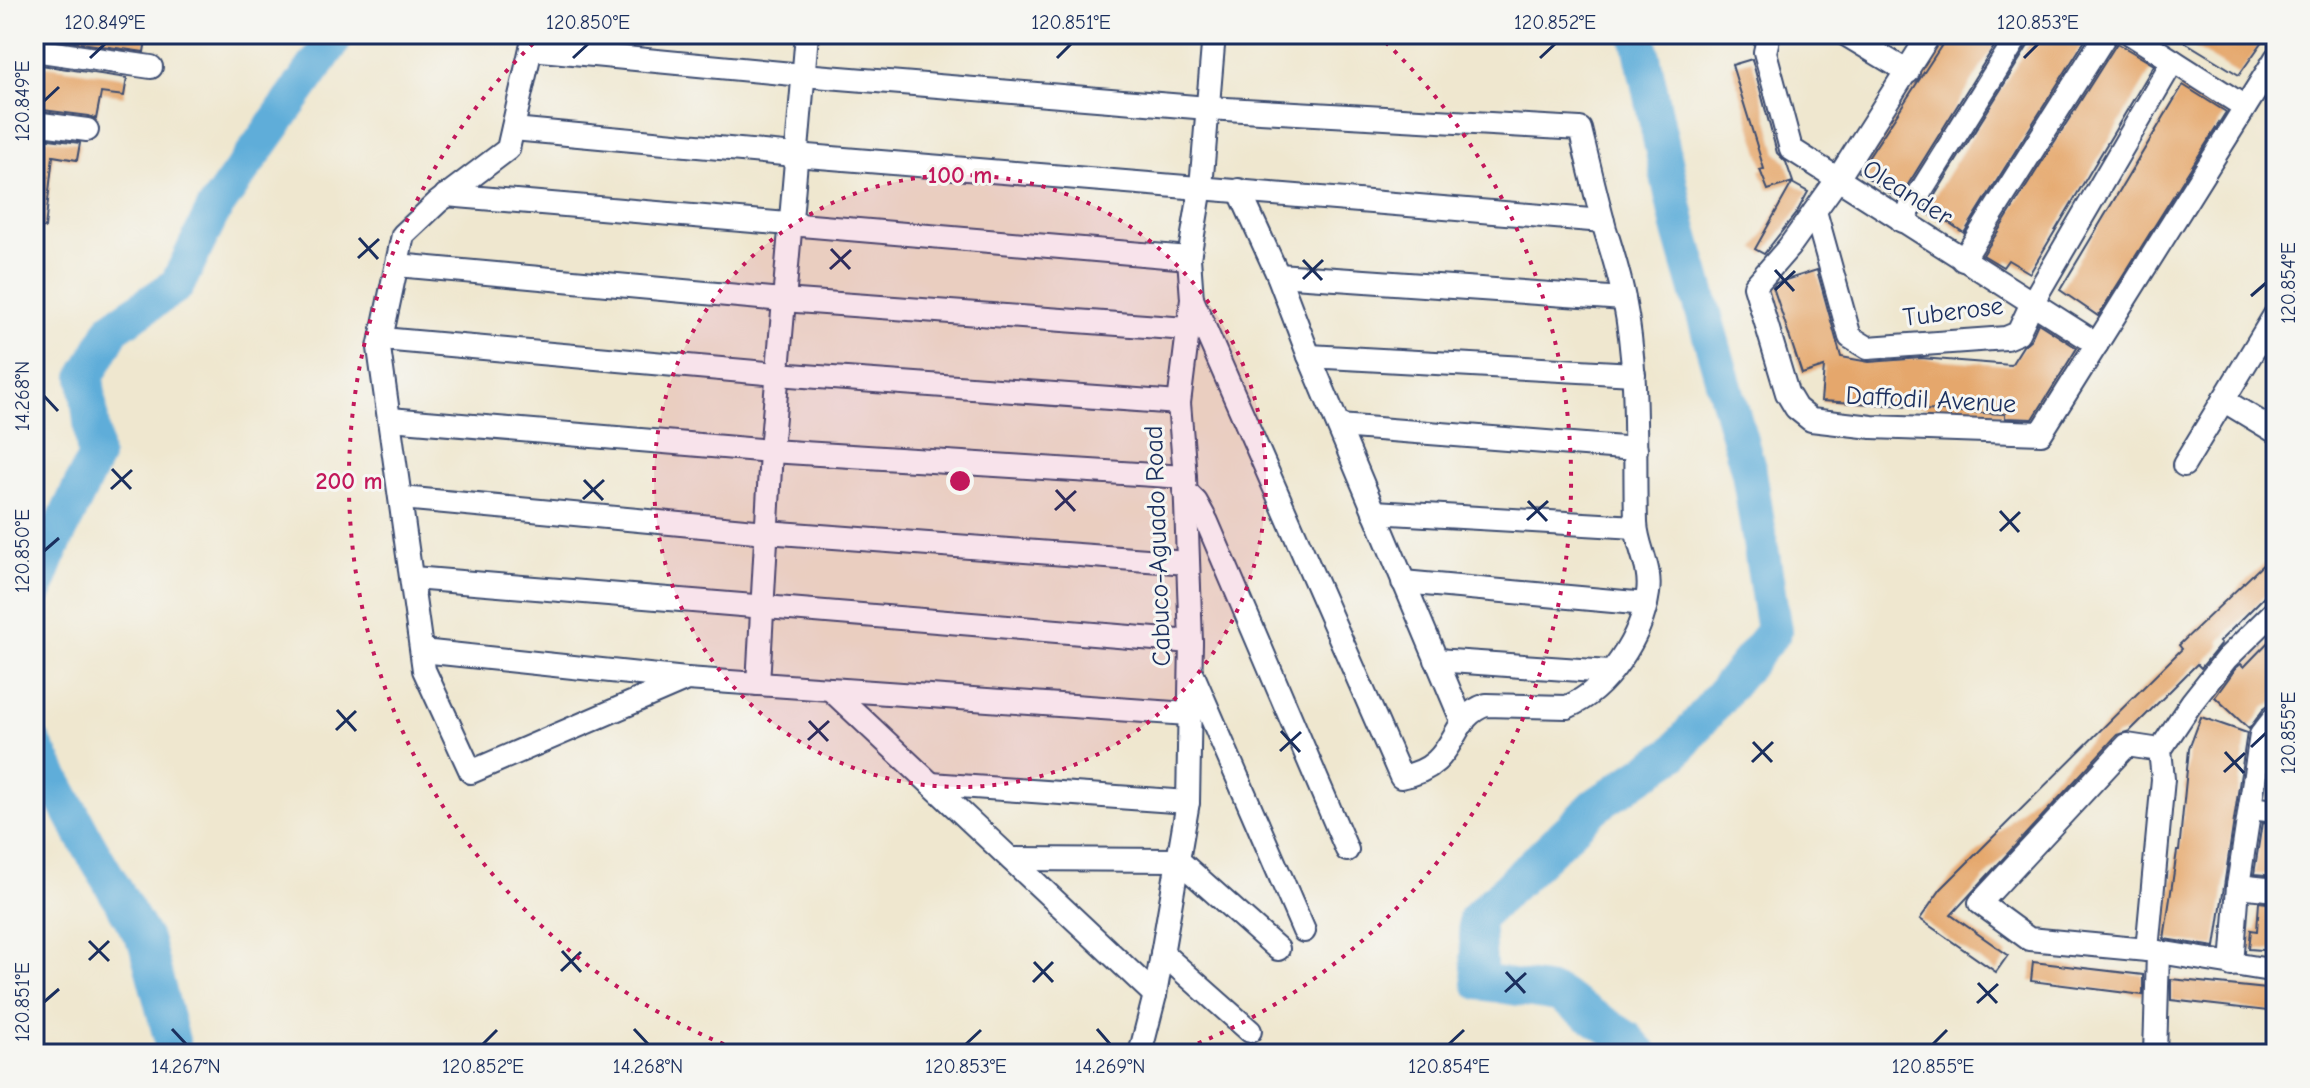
<svg xmlns="http://www.w3.org/2000/svg" width="2310" height="1088" viewBox="0 0 2310 1088" font-family="'Comic Neue',sans-serif">
<style>
.lines{fill:none;stroke-linecap:round;stroke-linejoin:round}
.river{stroke:#5fadd9;stroke-width:36}
.building{fill:#e5a76c}
.minor-casing{stroke:#3b4b6f;stroke-width:26}
.minor{stroke:#fff;stroke-width:22}
.ticks{fill:none;stroke:#1b2f5e;stroke-width:3}
.ring{fill:none;stroke:#c2185b;stroke-width:4;stroke-dasharray:4 8}
.labels{text-anchor:middle;stroke-width:6;stroke-linejoin:round;paint-order:stroke}
.street-label{font-size:26px;fill:#1b2f5e;stroke:#f6f6f2}
.centre{fill:#c2185b;stroke:#f6f6f2;stroke-width:4}
.ring-label{font-size:24px;text-anchor:middle;font-weight:bold;fill:#c2185b;stroke:#f6f6f2;stroke-width:6;stroke-linejoin:round;paint-order:stroke}
.neatline{fill:none;stroke:#1b2f5e;stroke-width:3}
.ticks-label{font-size:20px;text-anchor:middle;fill:#1b2f5e}
</style>
<rect width="100%" height="100%" fill="#f6f6f2"/>
<filter id="ink" filterUnits="userSpaceOnUse"><feTurbulence type="fractalNoise" baseFrequency=".0125" numOctaves="2"/><feDisplacementMap in="SourceGraphic" scale="16" xChannelSelector="R" yChannelSelector="G"/><feConvolveMatrix kernelMatrix="1 2 1 2 8 2 1 2 1" color-interpolation-filters="sRGB"/></filter>
<filter id="wash" filterUnits="userSpaceOnUse"><feTurbulence type="fractalNoise" baseFrequency=".006" numOctaves="4" result="noise"/><feDisplacementMap in="SourceGraphic" scale="32" xChannelSelector="R" yChannelSelector="G"/><feGaussianBlur stdDeviation="1.8" result="paint"/><feColorMatrix in="noise" values="0 0 0 0 0 0 0 0 0 0 0 0 0 0 0 0 0 1.4 0 .05"/><feComposite in="paint" operator="in"/></filter>
<g filter="url(#wash)">
<rect width="100%" height="100%" fill="#efe7cf"/>
<g class="lines">
<g class="river">
<path d="M1638 34 1679 227 1749 472 1774 631 1674 753 1595 806 1476 919 1480 982 1558 994 1626 1038 1641 1054"/>
<path d="M34 593 52 547 95 457 86 377 113 328 177 285 213 211 333 41V34"/>
<path d="M34 744 85 839 146 943 172 1041 170 1054"/>
</g>
</g>
<g id="blocks">
<g class="building">
<path d="M46 34H147L144 52 46 38Z"/>
<path d="M1949 34H2002L1899 199 1859 172Z"/>
<path d="M2033 34H2089L1964 233 1941 217 1939 220 1925 211 2031 41Z"/>
<path d="M2172 34H2268L2239 75Z"/>
<path d="M2117 43 2154 65 2030 273 2008 260 2003 267 1983 255Z"/>
<path d="M1752 59 1777 153 1786 162 1793 182 1768 190 1760 170 1764 169 1732 65Z"/>
<path d="M41 65 127 78 124 96 101 93 96 119 89 116 35 109Z"/>
<path d="M2183 85 2226 112 2098 316 2060 290Z"/>
<path d="M34 137 80 143 77 160 53 156 45 228 34 227 36 153H34Z"/>
<path d="M1792 183 1808 192 1797 212 1764 254 1755 249Z"/>
<path d="M1817 270 1841 357 1869 362 1921 358 2011 365 2023 346 2031 339 2038 323 2077 348 2033 419 2005 418V414L1926 410V407L1821 401 1824 367 1802 374 1773 287 1776 283Z"/>
<path d="M2276 552V585L2219 642 2221 644 2201 668 2197 664 2130 731 2117 735 1951 915 2008 955 1996 972 1920 919 1941 889 2182 649 2179 645Z"/>
<path d="M2276 634V702L2265 707 2249 729 2215 697 2236 668 2241 664 2244 667Z"/>
<path d="M2201 717 2247 733 2215 947 2164 939 2177 851H2179L2189 749Z"/>
<path d="M2262 823 2276 825V876L2254 874Z"/>
<path d="M2259 902 2276 904V951L2249 949 2251 930 2257 931Z"/>
<path d="M2033 962 2143 975V995L2031 981Z"/>
<path d="M2171 979 2276 990V1012L2171 1000Z"/>
</g>
</g>
</g>
<g filter="url(#ink)">
<use href="#blocks" fill-opacity="0" stroke="#3b4b6f" stroke-width="2"/>
<g class="lines">
<g class="minor-casing">
<g id="minor">
<path d="M1769 34 1765 52 1791 149 2097 344"/>
<path d="M1845 34 1908 72"/>
<path d="M1930 34 1837 180 1789 247 1755 286 1787 393 1796 408 1811 420 1872 427 2041 433 2276 58"/>
<path d="M2131 34 2245 107"/>
<path d="M534 35 508 149 438 202 403 235 379 348 424 670 471 772 687 679 830 689 1155 995"/>
<path d="M531 49 803 75 1208 108 1580 129C1588 162 1596 196 1605 229 1612 252 1620 276 1624 299 1639 373 1634 448 1636 523 1637 548 1652 567 1648 593 1642 636 1608 690 1567 707L1486 705C1446 718 1460 767 1401 777L1192 299"/>
<path d="M34 50 151 67"/>
<path d="M34 123 87 130"/>
<path d="M513 129 795 155 1603 221"/>
<path d="M1239 190 1278 275 1309 356 1463 723"/>
<path d="M446 195 1189 258"/>
<path d="M1815 211 1850 337 1868 348 2006 338 2018 333 2032 303 2173 61"/>
<path d="M1902 221 2019 34"/>
<path d="M1963 260 2106 34"/>
<path d="M397 265 783 300 1187 329"/>
<path d="M1278 275 1624 299"/>
<path d="M382 339 777 374 1179 403"/>
<path d="M1309 356 1634 374"/>
<path d="M2223 400 2276 432"/>
<path d="M390 419 771 451 1185 477"/>
<path d="M1339 426 1636 449"/>
<path d="M2184 465 2276 313"/>
<path d="M1184 490 1196 502 1207 522 1347 850"/>
<path d="M402 498 766 532 1188 563"/>
<path d="M1374 512 1636 527"/>
<path d="M413 578 1191 642"/>
<path d="M1403 582 1646 604"/>
<path d="M422 651 686 679"/>
<path d="M1436 660 1609 672"/>
<path d="M1193 675 1304 931"/>
<path d="M758 684 771 451 807 34"/>
<path d="M830 689 1188 714"/>
<path d="M2160 750 2127 745 1980 903 2029 939 2147 950 2276 971"/>
<path d="M931 784 1188 802"/>
<path d="M2250 808 2276 811"/>
<path d="M1011 859 1178 860 1278 949"/>
<path d="M2238 886 2276 890"/>
<path d="M2147 950 2163 779 2160 750 2192 702 2226 659 2276 610"/>
<path d="M1162 953 1250 1031"/>
<path d="M2232 965 2238 886 2261 735 2276 716"/>
<path d="M1140 1054 1155 995 1188 802 1191 642 1185 477 1179 403 1192 299 1189 258 1201 187 1214 34"/>
<path d="M2155 1054 2158 953"/>
</g>
</g>
<use href="#minor" class="minor"/>
</g>
</g>
<path class="ticks" d="M90 58 105 44M573 58 588 44M1057 58 1071 44M1540 58 1555 44M2024 58 2038 44M44 101 59 87M359 238 378 259M831 249 850 269M358 258 379 239M1303 260 1322 280M830 269 851 250M1775 270 1794 291M1303 279 1323 260M1775 290 1795 271M2251 296 2266 283M44 396 58 411M112 469 131 489M584 480 603 500M111 489 132 470M1056 490 1075 511M583 499 604 480M1528 501 1547 521M1055 510 1076 491M2000 511 2019 532M1527 520 1548 501M2000 531 2020 512M44 551 59 538M337 710 356 731M809 721 828 741M336 730 356 711M1281 731 1300 752M808 740 829 721M1753 742 1772 762M2251 747 2266 733M1280 751 1301 732M2225 752 2244 773M1752 762 1773 742M2224 772 2245 753M89 941 109 961M562 951 581 972M89 960 109 941M1034 962 1053 982M561 971 581 952M1506 972 1525 993M1033 982 1053 962M1978 983 1997 1003M1505 992 1526 973M44 1002 59 989M1977 1003 1998 984M172 1029 186 1044M634 1029 648 1044M1097 1029 1110 1044M483 1044 497 1030M966 1044 981 1030M1449 1044 1464 1030M1933 1044 1947 1030"/>
<circle cx="960" cy="481" r="306" fill="#c2185b" fill-opacity=".12"/>
<g class="ring">
<circle cx="960" cy="481" r="306"/>
<path d="M746 1053A611 611 0 0 1 543 34M1377 34A611 611 0 0 1 1174 1053"/>
</g>
<g class="labels">
<g class="street-label">
<text transform="translate(1908 192) rotate(32)" y="9">Oleander</text>
<text transform="translate(1953 311) rotate(-7)" y="9">Tuberose</text>
<text transform="translate(1931 399) rotate(3)" y="9">Daffodil Avenue</text>
<text transform="translate(1157 546) rotate(-92)" y="9">Cabuco-Aguado Road</text>
</g>
</g>
<circle cx="960" cy="481" r="12" class="centre"/>
<g class="ring-label">
<text x="960" y="183">100 m</text>
<text x="349" y="489">200 m</text>
</g>
<rect width="2310" height="1088" fill="none" stroke="#f6f6f2" stroke-width="88"/>
<rect x="44" y="44" width="2222" height="1000" class="neatline"/>
<g class="ticks-label">
<text x="105" y="29">120.849°E</text>
<text x="588" y="29">120.850°E</text>
<text x="1071" y="29">120.851°E</text>
<text x="1555" y="29">120.852°E</text>
<text x="2038" y="29">120.853°E</text>
<text transform="translate(22 101) rotate(-90)" y="7">120.849°E</text>
<text transform="translate(2288 283) rotate(-90)" y="7">120.854°E</text>
<text transform="translate(22 396) rotate(-90)" y="7">14.268°N</text>
<text transform="translate(22 551) rotate(-90)" y="7">120.850°E</text>
<text transform="translate(2288 733) rotate(-90)" y="7">120.855°E</text>
<text transform="translate(22 1002) rotate(-90)" y="7">120.851°E</text>
<text x="186" y="1073">14.267°N</text>
<text x="483" y="1073">120.852°E</text>
<text x="648" y="1073">14.268°N</text>
<text x="966" y="1073">120.853°E</text>
<text x="1110" y="1073">14.269°N</text>
<text x="1449" y="1073">120.854°E</text>
<text x="1933" y="1073">120.855°E</text>
</g>
</svg>
